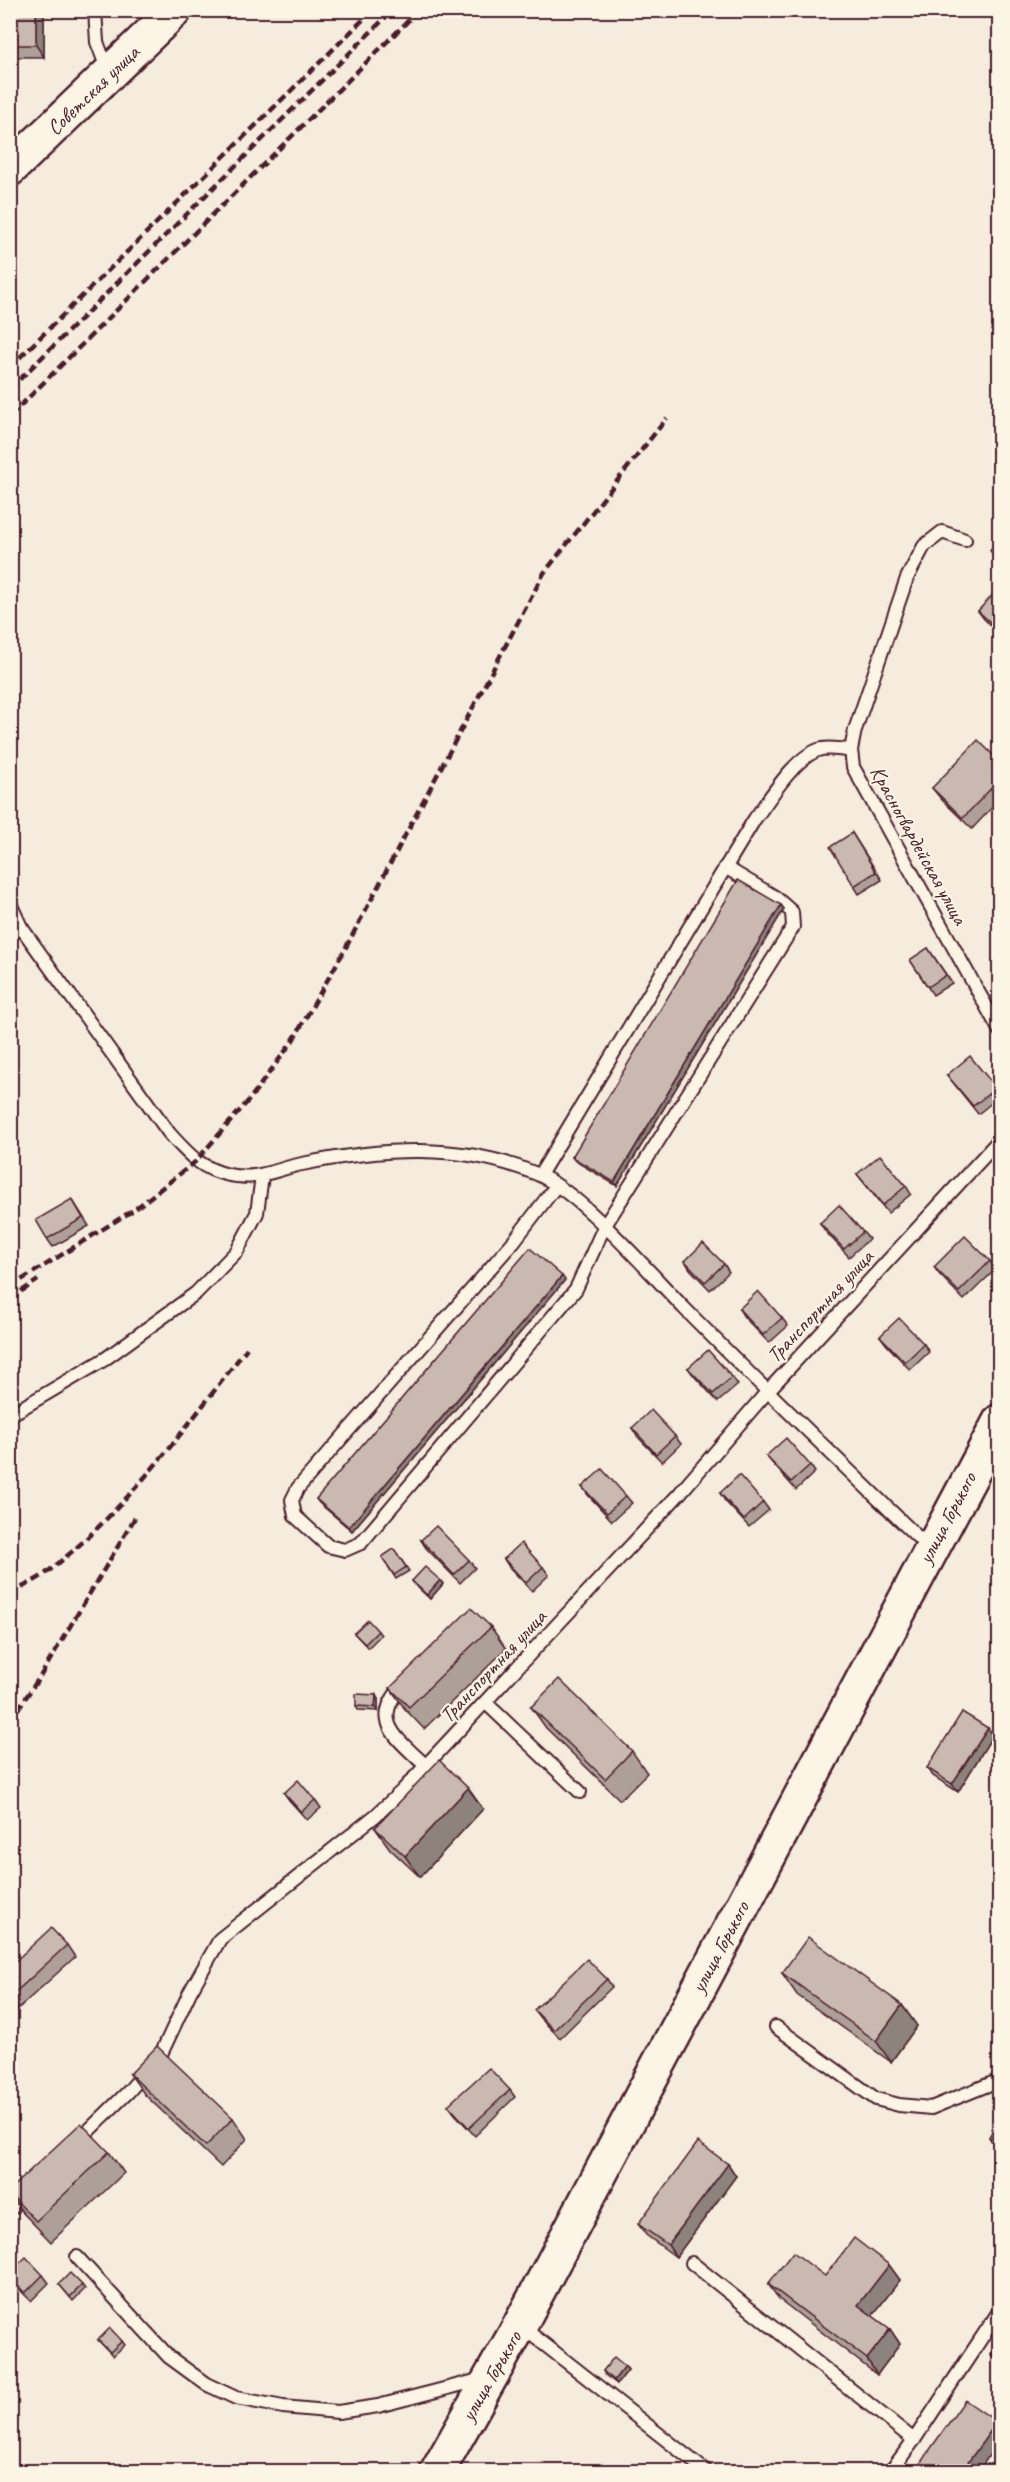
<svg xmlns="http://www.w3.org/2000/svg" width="1010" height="2482" viewBox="0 0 1010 2482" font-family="Caveat,sans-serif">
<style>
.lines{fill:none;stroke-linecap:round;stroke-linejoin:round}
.service-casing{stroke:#4a1f2b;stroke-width:16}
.primary-casing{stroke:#4a1f2b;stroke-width:38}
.service{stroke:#fcf5e5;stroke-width:12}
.primary{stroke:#fcf5e5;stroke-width:33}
.rail{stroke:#4a1f2b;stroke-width:4.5;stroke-dasharray:9 4.5;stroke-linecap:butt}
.wall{fill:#ae9f98;stroke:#4a1f2b;stroke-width:1.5}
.shaded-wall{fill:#8d827c;stroke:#4a1f2b;stroke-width:1.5}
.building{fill:#cab9b1;stroke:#4a1f2b;stroke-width:1.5}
.labels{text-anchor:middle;stroke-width:4.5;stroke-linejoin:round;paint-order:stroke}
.street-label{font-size:21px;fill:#4a1f2b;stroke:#fcf5e5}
</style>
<rect width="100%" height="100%" fill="#f5ecde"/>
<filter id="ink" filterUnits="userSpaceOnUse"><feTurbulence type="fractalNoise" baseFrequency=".0167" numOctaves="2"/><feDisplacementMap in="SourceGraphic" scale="12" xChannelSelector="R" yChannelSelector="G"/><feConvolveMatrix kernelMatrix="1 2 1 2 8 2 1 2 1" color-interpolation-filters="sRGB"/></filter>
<g filter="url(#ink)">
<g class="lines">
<g class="service-casing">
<g id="service">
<path d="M95 10 97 42 108 71"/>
<path d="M965 540 942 532 924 546 907 578 855 730 851 750 853 767 1000 1031"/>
<path d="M10 903 21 927 169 1133C188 1154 201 1169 229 1175 256 1181 277 1169 302 1164 381 1148 461 1142 537 1174 580 1192 650 1273 685 1309 765 1390 847 1469 929 1548"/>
<path d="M10 935 21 927"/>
<path d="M540 1175 754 820C769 800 796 754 822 749 831 747 842 750 851 750"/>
<path d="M556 1186 514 1241 298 1488 292 1500 295 1516 328 1546 345 1550 361 1543 576 1289 604 1227 793 927 792 912 775 897 725 867"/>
<path d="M10 1415 105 1359 196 1293 237 1251 257 1213 262 1176"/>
<path d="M405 1684C367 1720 398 1739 426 1766"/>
<path d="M486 1703 580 1792"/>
<path d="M776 2027 876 2099 899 2105 931 2108 1000 2080"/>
<path d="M77 2142 128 2092 161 2054 190 1992 220 1939 375 1816 402 1791 680 1493 767 1392 1000 1139"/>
<path d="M13 2207 27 2193"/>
<path d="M77 2257 169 2357 206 2384 236 2398 283 2407 338 2412 378 2406 483 2379"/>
<path d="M692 2263 914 2440"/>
<path d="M521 2326 707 2472"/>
<path d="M890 2472 914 2440 1000 2310"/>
</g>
</g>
<g class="primary-casing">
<g id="primary">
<path d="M10 169 175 10"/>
<path d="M437 2472 520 2325 1000 1421"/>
</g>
</g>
<use href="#service" class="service"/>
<use href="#primary" class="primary"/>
<g class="rail">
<path d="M10 367 373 10"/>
<path d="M10 389 393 10"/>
<path d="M10 416 419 10"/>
<path d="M10 1287 135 1209 195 1162 249 1100 292 1042 344 951 544 573 667 418"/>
<path d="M10 1299 38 1280"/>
<path d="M10 1594C23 1586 38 1580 50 1570 127 1509 187 1426 247 1348"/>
<path d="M10 1721 41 1675 136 1516"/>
</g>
</g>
<g class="wall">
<rect x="10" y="10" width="34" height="47"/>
<path d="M999 539V561L995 558 990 550Z"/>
<path d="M999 591V633L984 619 978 611Z"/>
<path d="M999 761V800L972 829 941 799 932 788Z"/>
<path d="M852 833 882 880 859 894 854 886Z"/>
<path d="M781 905 784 909 617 1186 575 1161 572 1157Z"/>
<path d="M928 948 952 983 933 995 910 960Z"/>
<path d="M947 1075 996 1088 999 1093V1097L978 1114Z"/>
<path d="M857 1174 906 1186 911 1194 888 1213Z"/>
<path d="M72 1199 89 1226 53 1247 47 1239Z"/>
<path d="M820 1223 863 1232 869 1239 849 1257 825 1231Z"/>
<path d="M10 1245 16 1255 10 1259Z"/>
<path d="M685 1261 724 1264 729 1272 710 1290 690 1269Z"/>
<path d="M990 1261 996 1269 964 1300 939 1274 934 1267Z"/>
<path d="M565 1280 352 1531 319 1503 316 1499Z"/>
<path d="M739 1309 782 1318 788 1326 769 1343 744 1317Z"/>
<path d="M880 1336 924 1344 929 1352 910 1370 886 1344Z"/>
<path d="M688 1368 732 1377 738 1385 718 1402 694 1376Z"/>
<path d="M632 1428 675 1436 681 1444 662 1462 637 1436Z"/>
<path d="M766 1456 810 1465 815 1472 796 1490 772 1463Z"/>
<path d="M582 1487 626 1496 632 1503 612 1521 588 1495Z"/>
<path d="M720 1493 763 1502 769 1510 749 1527 725 1501Z"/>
<path d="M421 1540 469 1560 475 1568 460 1583 426 1548Z"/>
<path d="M394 1549 409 1571 396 1579 382 1557Z"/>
<path d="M504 1559 543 1567 549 1575 532 1591 509 1567Z"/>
<path d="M440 1580 443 1584 430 1599 415 1585 412 1581Z"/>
<path d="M491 1627 506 1649 424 1729 405 1709 390 1688Z"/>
<path d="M378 1631 381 1635 368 1648 354 1633Z"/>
<path d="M378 1699V1711L358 1710 356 1706Z"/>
<path d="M531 1707 632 1751 647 1773 620 1800 546 1728Z"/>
<path d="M988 1728 993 1735 958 1792 933 1776 927 1768Z"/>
<path d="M284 1793 315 1800 321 1808 307 1820 289 1800Z"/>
<path d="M483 1809 420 1877 390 1849 375 1828Z"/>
<path d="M67 1945 75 1957 10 2016V1966Z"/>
<path d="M782 1973 902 2005 917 2026 891 2062 797 1995Z"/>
<path d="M607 1979 612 1987 560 2038 540 2018 534 2010Z"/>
<path d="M130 2074 233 2118 247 2139 221 2167 145 2095Z"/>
<path d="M510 2090 515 2097 475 2136 454 2113 448 2105Z"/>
<path d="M999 2121V2148L994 2145 989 2137Z"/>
<path d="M109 2152 124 2173 51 2242 23 2213 10 2195V2189Z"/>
<path d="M728 2164 736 2176 676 2257 646 2235 638 2224Z"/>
<path d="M889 2265 900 2280 872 2316 890 2329 900 2344 877 2375 779 2299 768 2284 825 2276Z"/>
<path d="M10 2272 43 2275 49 2283 31 2301 13 2283 10 2279Z"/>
<path d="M59 2284 82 2285 85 2289 73 2301Z"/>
<path d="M98 2340 122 2341 125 2345 113 2356Z"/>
<path d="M999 2341V2366L991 2354Z"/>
<path d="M625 2366 628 2370 617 2384 605 2375 603 2371Z"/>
</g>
<g class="shaded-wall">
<path d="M36 10H44V57L36 45Z"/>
<path d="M781 905 784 909 617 1186 614 1182Z"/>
<path d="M562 1276 565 1280 352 1531 349 1527Z"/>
<path d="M440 1580 443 1584 430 1599 427 1595Z"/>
<path d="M376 1695 378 1699V1711L375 1707Z"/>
<path d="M988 1728 993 1735 958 1792 952 1784Z"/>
<path d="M468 1788 483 1809 420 1877 405 1856Z"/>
<path d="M902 2005 917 2026 891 2062 876 2041Z"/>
<path d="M728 2164 736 2176 676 2257 668 2245Z"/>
<path d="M889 2265 900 2280 869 2320 858 2305Z"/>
<path d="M890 2329 900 2344 877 2375 867 2359Z"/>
<path d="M625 2366 628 2370 617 2384 614 2380Z"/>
<path d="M997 2422 999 2426V2441L978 2472H961Z"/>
</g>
<g class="building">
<rect x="10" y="10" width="26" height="35"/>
<path d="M999 539V558L990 550Z"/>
<path d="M998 589 999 591V630L978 611Z"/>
<path d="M978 740 999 761V780L963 818 932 788Z"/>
<path d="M852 833 876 872 854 886 830 847Z"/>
<path d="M738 880 781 905 614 1182 572 1157Z"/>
<path d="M928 948 946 975 928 987 910 960Z"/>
<path d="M970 1056 996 1088 973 1106 947 1075Z"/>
<path d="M880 1155 906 1186 883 1205 857 1174Z"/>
<path d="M72 1199 83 1218 47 1239 36 1220Z"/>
<path d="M839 1205 863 1232 844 1249 820 1223Z"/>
<path d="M965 1236 990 1261 959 1292 934 1267Z"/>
<path d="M703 1243 724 1264 705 1282 685 1261Z"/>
<path d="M530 1248 562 1276 349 1527 316 1499Z"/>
<path d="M758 1291 782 1318 763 1335 739 1309Z"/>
<path d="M899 1318 924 1344 905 1362 880 1336Z"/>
<path d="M708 1350 732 1377 713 1394 688 1368Z"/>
<path d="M651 1410 675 1436 656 1454 632 1428Z"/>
<path d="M786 1438 810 1465 791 1482 766 1456Z"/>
<path d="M602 1469 626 1496 607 1513 582 1487Z"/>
<path d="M739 1475 763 1502 744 1520 720 1493Z"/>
<path d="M436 1526 469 1560 454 1575 421 1540Z"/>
<path d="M521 1543 543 1567 526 1583 504 1559Z"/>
<path d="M394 1549 406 1567 394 1575 382 1557Z"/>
<path d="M425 1567 440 1580 427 1595 412 1581Z"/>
<path d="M471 1608 491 1627 409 1707 390 1688Z"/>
<path d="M368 1620 378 1631 365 1644 354 1633Z"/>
<path d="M559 1679 632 1751 605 1779 531 1707Z"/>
<path d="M356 1694 376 1695 375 1707 356 1706Z"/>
<path d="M962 1712 988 1728 952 1784 927 1768Z"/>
<path d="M439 1760 468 1788 405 1856 375 1828Z"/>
<path d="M298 1780 315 1800 301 1812 284 1793Z"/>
<path d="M51 1928 67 1945 10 1997V1966Z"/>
<path d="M808 1937 902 2005 876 2041 782 1973Z"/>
<path d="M587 1959 607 1979 554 2030 534 2010Z"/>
<path d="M157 2046 233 2118 206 2146 130 2074Z"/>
<path d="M489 2068 510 2090 469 2128 448 2105Z"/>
<path d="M999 2121V2144L989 2137Z"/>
<path d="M81 2123 109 2152 36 2221 10 2194V2189Z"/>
<path d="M698 2142 728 2164 668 2245 638 2224Z"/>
<path d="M854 2238 889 2265 858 2305 890 2329 867 2359 768 2284 793 2252 825 2276Z"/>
<path d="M26 2257 43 2275 25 2293 10 2278V2272Z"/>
<path d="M70 2273 82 2285 70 2297 59 2284Z"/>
<path d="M110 2328 122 2341 110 2352 98 2340Z"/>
<path d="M999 2341V2360L991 2354Z"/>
<path d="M614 2357 625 2366 614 2380 603 2371Z"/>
<path d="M965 2400 997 2422 961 2472H914Z"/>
</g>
</g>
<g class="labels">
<g class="street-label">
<text transform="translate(93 90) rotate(-44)" y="7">Советская улица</text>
<text transform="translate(919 845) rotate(61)" y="7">Красногвардейская улица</text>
<text transform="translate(820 1306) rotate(-47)" y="7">Транспортная улица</text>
<text transform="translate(947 1518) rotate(-62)" y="7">улица Горького</text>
<text transform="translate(493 1666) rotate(-47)" y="7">Транспортная улица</text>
<text transform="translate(720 1947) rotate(-62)" y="7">улица Горького</text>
<text transform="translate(491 2376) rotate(-60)" y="7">улица Горького</text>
</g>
</g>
<rect width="1010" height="2482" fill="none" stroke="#fcf5e5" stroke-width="36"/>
<rect x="18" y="18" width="974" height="2446" fill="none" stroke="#4a1f2b" stroke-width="2" filter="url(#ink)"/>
</svg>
